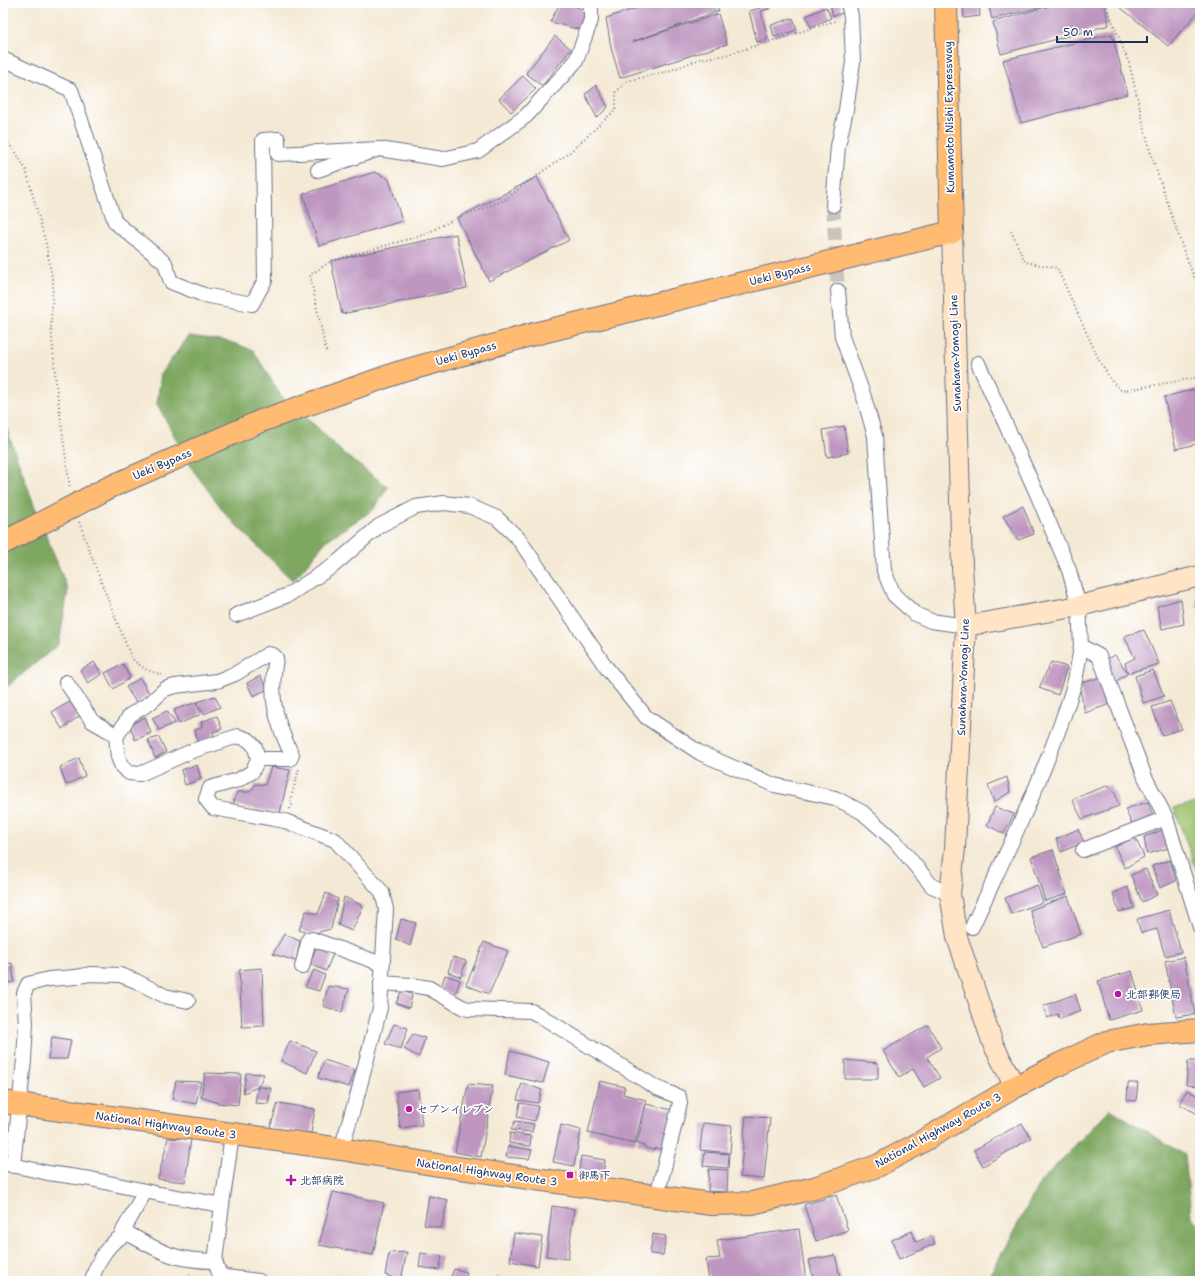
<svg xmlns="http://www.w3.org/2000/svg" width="1203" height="1284" viewBox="0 0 1203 1284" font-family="'Shantell Sans','Klee One',sans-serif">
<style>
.green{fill:#9dc16c;stroke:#5c7865}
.forest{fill:#7ea760;stroke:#4c6b5f}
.building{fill:#be96c0}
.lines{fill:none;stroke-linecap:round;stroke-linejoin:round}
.street-tunnel{stroke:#c9c4bc;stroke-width:14;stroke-dasharray:14 7;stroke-linecap:butt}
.street-casing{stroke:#677087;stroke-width:16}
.secondary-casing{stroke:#677087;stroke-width:22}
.highway-casing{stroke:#677087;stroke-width:24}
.path{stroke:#677087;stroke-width:2;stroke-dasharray:1 3;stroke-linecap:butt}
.street{stroke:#fff;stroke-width:14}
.secondary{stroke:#ffe4c6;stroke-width:20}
.highway{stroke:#ffbb71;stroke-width:22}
.highway-bridge-casing{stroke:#677087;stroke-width:24;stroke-linecap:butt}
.highway-bridge{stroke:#ffbb71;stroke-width:22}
.poi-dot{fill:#b5179e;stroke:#fff;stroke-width:1.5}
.labels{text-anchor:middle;stroke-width:3.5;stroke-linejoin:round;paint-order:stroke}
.street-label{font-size:11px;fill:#1b2f5e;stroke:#fff}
.poi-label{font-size:11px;font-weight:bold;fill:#1b2f5e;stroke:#fff;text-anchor:start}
</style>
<rect width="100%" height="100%" fill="#fff"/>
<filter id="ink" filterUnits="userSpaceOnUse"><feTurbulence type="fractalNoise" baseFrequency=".025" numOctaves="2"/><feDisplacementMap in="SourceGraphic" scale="8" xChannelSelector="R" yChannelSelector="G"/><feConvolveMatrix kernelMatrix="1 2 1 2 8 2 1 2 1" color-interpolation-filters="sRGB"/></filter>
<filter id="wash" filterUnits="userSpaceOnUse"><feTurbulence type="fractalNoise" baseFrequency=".012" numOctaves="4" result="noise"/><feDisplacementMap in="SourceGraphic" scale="16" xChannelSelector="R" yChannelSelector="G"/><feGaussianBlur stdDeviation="0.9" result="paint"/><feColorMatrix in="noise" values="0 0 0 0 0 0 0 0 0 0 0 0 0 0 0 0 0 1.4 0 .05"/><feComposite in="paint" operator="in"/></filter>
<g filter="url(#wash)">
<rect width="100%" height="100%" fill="#f4e9d4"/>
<path class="green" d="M1200 802V880L1174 808Z"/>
<g class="forest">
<path d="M189 336 227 341 253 350 281 396 317 427 345 455 388 487 373 510 327 540 293 581 228 517 193 470 157 404 161 373Z"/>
<path d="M3 419 33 502 68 590 59 644 3 690Z"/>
<path d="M1110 1109 1185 1155 1191 1216 1200 1226V1281H985L996 1264 1041 1181Z"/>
</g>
<g id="blocks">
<g class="building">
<path d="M560 3H566L587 11 581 30 550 22Z"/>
<path d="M653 3H716L719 11 632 42 718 14 727 44 620 78 611 48 606 18Z"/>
<path d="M830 3H840L843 13 833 16Z"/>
<path d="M963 3H979L980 16 964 18Z"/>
<path d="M988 3H1053V4L992 19Z"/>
<path d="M1060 3H1104L1109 25 1001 54 993 22Z"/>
<path d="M1115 3H1200V10L1168 46Z"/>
<path d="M768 6 769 9 761 11 768 39 757 42 749 11Z"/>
<path d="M826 7 831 18 811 27 806 16Z"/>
<path d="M793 18 797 30 774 37 771 25Z"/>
<path d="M1112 34 1128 94 1021 123 1003 60Z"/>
<path d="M555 36 571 49 542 86 526 73Z"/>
<path d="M523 76 536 89 511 112 499 99Z"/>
<path d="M596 85 608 107 597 118 585 94 590 91Z"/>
<path d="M375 172 389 179 402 221 319 246 303 194Z"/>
<path d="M537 177 569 240 489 281 457 218Z"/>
<path d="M456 234 467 288 342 314 331 261Z"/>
<path d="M1200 388V443L1176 449 1164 397Z"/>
<path d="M844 426 848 453 827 457 823 430Z"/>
<path d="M1200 469V482L1196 470Z"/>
<path d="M1023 506 1034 534 1018 540 1003 516Z"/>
<path d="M1200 588V607L1197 608 1196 589Z"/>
<path d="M1181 599 1184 624 1162 629 1157 606Z"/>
<path d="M1144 630 1159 664 1128 673 1115 682 1105 660 1115 655 1128 673 1125 663 1135 658 1124 636Z"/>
<path d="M94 662 102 674 88 683 80 670Z"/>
<path d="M1051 662 1067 667 1058 695 1039 688Z"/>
<path d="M123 664 130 678 113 689 105 673Z"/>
<path d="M1153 670 1164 696 1143 703 1135 676Z"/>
<path d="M260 676 268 689 253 696 247 683Z"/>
<path d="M1101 677 1110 704 1085 713 1079 684Z"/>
<path d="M140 678 149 693 137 704 126 687Z"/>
<path d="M215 696 220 707 204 714 196 703 201 714 179 724 174 710Z"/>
<path d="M1170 701 1182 729 1162 735 1152 707Z"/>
<path d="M70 702 82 714 62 729 52 712Z"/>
<path d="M167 711 175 723 159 730 152 718Z"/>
<path d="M217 716 222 729 213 732 214 736 198 743 195 730 202 727 201 722Z"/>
<path d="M145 717 151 733 135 740 130 725Z"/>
<path d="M159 737 166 752 155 758 148 740Z"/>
<path d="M79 758 85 776 66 785 60 767Z"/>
<path d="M197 765 201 779 185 785 181 770Z"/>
<path d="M271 767 290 770 280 813 233 805 237 792H250L256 784 265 785Z"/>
<path d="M1007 777 1010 792 994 802 988 785Z"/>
<path d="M1109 785 1115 793 1119 806 1082 819 1072 799Z"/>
<path d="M1148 802 1154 819 1133 826 1125 809Z"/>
<path d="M995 807 1014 814 1004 834 987 825Z"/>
<path d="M1078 829 1084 842 1061 852 1056 839Z"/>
<path d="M1162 830 1169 848 1147 854 1144 837Z"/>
<path d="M1135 837 1144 857 1125 868 1115 847Z"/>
<path d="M1053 850 1067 894 1045 901 1031 857Z"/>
<path d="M1170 860 1176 881 1160 888 1152 866Z"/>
<path d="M1146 869 1157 895 1142 902 1131 875Z"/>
<path d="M1037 885 1043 902 1011 914 1005 898Z"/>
<path d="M1128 887 1134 908 1119 912 1113 893Z"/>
<path d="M326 893 338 899 331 929 310 934 299 930 306 911 318 914Z"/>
<path d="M1068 896 1081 934 1043 947 1030 910Z"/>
<path d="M344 897 363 906 352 931 338 925Z"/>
<path d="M1169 910 1181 952 1165 956 1157 929 1141 933 1137 919Z"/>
<path d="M401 919 416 923 410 946 396 939Z"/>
<path d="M284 934 300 941 296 961 273 954Z"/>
<path d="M484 942 508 951 489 994 466 985Z"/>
<path d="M316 947 333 954 326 971 310 964Z"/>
<path d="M453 957 466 961 461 977 448 972Z"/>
<path d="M1184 957 1195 1014 1176 1017 1165 961Z"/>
<path d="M12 963 14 982 3 983V964Z"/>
<path d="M262 968 264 1026 242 1027 239 970Z"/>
<path d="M314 970 325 975 319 991 305 987Z"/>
<path d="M1132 971 1143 1010 1109 1020 1098 981Z"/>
<path d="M445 975 460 980 455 995 440 990Z"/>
<path d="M328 986 349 989 342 1012 323 1006Z"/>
<path d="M402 990 412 995 409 1008 396 1003Z"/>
<path d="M1075 994 1081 1011 1059 1019 1058 1014 1047 1018 1043 1006Z"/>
<path d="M394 1024 408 1028 401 1049 385 1044Z"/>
<path d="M928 1025 941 1048 927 1057 940 1078 924 1087 913 1069 899 1077 883 1051Z"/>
<path d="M413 1034 425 1038 419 1057 404 1049Z"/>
<path d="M52 1037 71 1040 67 1059H48Z"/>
<path d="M290 1041 316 1051 307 1073 281 1061Z"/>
<path d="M510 1051 549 1062 543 1083 505 1075Z"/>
<path d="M324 1060 355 1070 349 1087 318 1078Z"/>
<path d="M845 1060 878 1063V1079H845Z"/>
<path d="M1188 1061H1199L1197 1086 1186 1085Z"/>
<path d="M205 1073 241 1074 238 1105 218 1103 201 1097Z"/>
<path d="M246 1073 264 1074 258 1087 243 1093Z"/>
<path d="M176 1081 201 1082 196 1104 172 1099Z"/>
<path d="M600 1081 625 1087 623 1094 646 1100 635 1144 588 1133Z"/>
<path d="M522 1083 542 1090 538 1103 517 1100Z"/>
<path d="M1128 1083H1138L1136 1101 1127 1100Z"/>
<path d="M468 1084 493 1086 481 1157 455 1152Z"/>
<path d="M258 1087 271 1088 268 1104 255 1103Z"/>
<path d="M418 1089 422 1125 400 1128 396 1092Z"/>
<path d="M1187 1090 1200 1097V1111L1198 1114 1179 1104Z"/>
<path d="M278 1103 315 1109 311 1133 270 1128Z"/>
<path d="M520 1103 538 1106 535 1121 517 1117Z"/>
<path d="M646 1104 672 1110 663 1150 655 1148 654 1150 645 1148V1146L637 1144Z"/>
<path d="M746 1116 770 1118 764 1179 740 1177Z"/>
<path d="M515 1121 534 1124 532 1132 511 1130Z"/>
<path d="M703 1123 732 1126 730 1153 700 1150Z"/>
<path d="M1022 1123 1031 1138 983 1166 974 1150Z"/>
<path d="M561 1125 581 1130 574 1166 553 1162Z"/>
<path d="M510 1133 531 1136 530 1146 509 1143Z"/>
<path d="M168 1138 191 1139 185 1182 158 1179Z"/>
<path d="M508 1146 532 1150 529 1159 506 1157Z"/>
<path d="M705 1152 729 1154 728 1168 703 1166Z"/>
<path d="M581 1156 605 1160 603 1175 579 1171Z"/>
<path d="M709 1169 728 1170 727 1192 708 1191Z"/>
<path d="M333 1192 384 1203 373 1255 319 1245Z"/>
<path d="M836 1195 848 1230 816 1241 804 1205Z"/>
<path d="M429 1196 448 1200 441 1228 424 1225Z"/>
<path d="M552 1206 574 1209 568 1259 546 1256Z"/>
<path d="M799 1229 806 1281H709L706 1259 720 1258 717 1240Z"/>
<path d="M912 1231 916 1242 932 1236 935 1244 899 1259 892 1240Z"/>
<path d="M514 1233 542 1237 538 1266 510 1261Z"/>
<path d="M653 1234 666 1236 663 1255 650 1254Z"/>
<path d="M407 1252 401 1280 385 1275 389 1253Z"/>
<path d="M421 1253 442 1256 439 1270 419 1267Z"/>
<path d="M835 1255 841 1281H814L809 1260Z"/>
<path d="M454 1269 467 1272 465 1281H449Z"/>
<path d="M496 1277 510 1280V1281H496Z"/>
</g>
</g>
</g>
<g filter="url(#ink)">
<use href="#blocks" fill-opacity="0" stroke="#677087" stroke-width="1"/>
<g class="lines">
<path class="street-tunnel" d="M833 205 838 291"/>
<g class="street-casing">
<g id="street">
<path d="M3 59 71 90 115 222 165 263 171 282 204 295 252 304 265 280 263 140 278 139V154L379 149"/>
<path d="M318 170 379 149 443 159 478 151 526 116 576 61 591 20V3"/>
<path d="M833 205 838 146 846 110 853 62 851 16 848 3"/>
<path d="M838 291 842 337 863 394 875 436 884 571 894 595 915 614 931 621 966 626"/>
<path d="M978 363 1037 494 1069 570 1079 606 1081 646 1099 656 1145 777 1166 818 1200 927"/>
<path d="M236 615 288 595 333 566 379 526 416 507 444 503 469 506 497 518 518 538 606 667 646 717 700 753 774 785 835 798 862 812 895 841 932 886 950 894"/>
<path d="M66 682 92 721 116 735 118 757 122 767 129 773 140 774 192 751 238 736 249 740 255 747 258 759 252 772 238 780 210 788 206 799 213 808 285 821 335 840 382 892 386 909 380 1008 358 1093 341 1149"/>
<path d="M116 735 118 734 130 715 150 703 165 689 175 686 217 681 235 674 268 654 273 655 276 658C269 697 275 720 292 755L290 759H258"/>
<path d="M1083 850 1166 818"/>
<path d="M972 927C1009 847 1048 769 1074 685 1077 672 1079 659 1081 646"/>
<path d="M302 967 309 939H312L382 964"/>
<path d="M381 983 411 985 429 988 462 1007 468 1009 531 1011 539 1015 657 1088 679 1097 680 1103 657 1196"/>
<path d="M3 1163 48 1173 91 1179 159 1194 222 1205 232 1135"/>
<path d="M13 1166 24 1060 26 1024 24 993 28 984 49 979 76 977 90 974 120 975 136 981 165 996 188 1001"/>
<path d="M222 1205 215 1261 219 1273 225 1277 259 1281"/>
<path d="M123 1235V1231L143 1195 144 1191"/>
<path d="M92 1281C96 1263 110 1238 129 1234 162 1253 177 1261 215 1261"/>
</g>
</g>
<g class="secondary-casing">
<g id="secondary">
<path d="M952 232 962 567 966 626 955 848 950 894 957 937 993 1044 1015 1087"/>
<path d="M966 626 1079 606 1200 576"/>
</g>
</g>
<g class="highway-casing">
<g id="highway">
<path d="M261 421 397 373 534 334 952 232 946 3"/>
<path d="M3 1102 341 1149 438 1165 711 1204 752 1203 814 1188 877 1166 916 1145 1015 1087 1060 1064 1107 1042 1148 1034 1200 1030"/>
</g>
</g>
<g class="path">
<path d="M1105 3 1129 63 1150 151 1184 252 1200 291"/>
<path d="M3 137 17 154 26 170 46 244 53 283 51 326 56 384 70 489"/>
<path d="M1011 231 1025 262 1057 268 1099 360 1113 383 1122 391 1200 377"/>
<path d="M326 351 310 275 331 261 423 235 457 218 505 200 522 186 569 153 616 109V92L627 81 669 71 700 59 726 55 838 20"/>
<path d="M79 522 103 587 132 659 145 669 164 676"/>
<path d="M290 809 292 805 291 798 299 769"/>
<path d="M185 1281 191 1272"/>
</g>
<use href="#street" class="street"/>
<use href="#secondary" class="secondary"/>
<use href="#highway" class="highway"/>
<g class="highway-bridge-casing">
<path id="highway-bridge" d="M3 543 108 488 261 421"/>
</g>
<use href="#highway-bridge" class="highway-bridge"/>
</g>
</g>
<g class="poi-dot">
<circle cx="1118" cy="994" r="4"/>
<circle cx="409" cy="1109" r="4"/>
<rect x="566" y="1171" width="8" height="8" rx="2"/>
<path d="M289 1174h4v4h4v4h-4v4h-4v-4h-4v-4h4z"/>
</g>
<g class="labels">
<g class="street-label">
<text transform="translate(949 117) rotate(-91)" y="4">Kumamoto Nishi Expressway</text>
<text transform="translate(780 274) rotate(-14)" y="4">Ueki Bypass</text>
<text transform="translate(466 353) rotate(-16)" y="4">Ueki Bypass</text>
<text transform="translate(955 353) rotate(-92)" y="4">Sunahara-Yomogi Line</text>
<text transform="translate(162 464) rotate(-23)" y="4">Ueki Bypass</text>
<text transform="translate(963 677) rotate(-88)" y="4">Sunahara-Yomogi Line</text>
<text transform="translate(166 1125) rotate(8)" y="4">National Highway Route 3</text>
<text transform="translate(938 1130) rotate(-29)" y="4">National Highway Route 3</text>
<text transform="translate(487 1172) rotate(8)" y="4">National Highway Route 3</text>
</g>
<g class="poi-label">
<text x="1126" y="998">北部郵便局</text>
<text x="417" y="1113">セブンイレブン</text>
<text x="578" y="1179">御馬下</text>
<text x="300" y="1184">北部病院</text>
</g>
</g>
<rect width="1203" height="1284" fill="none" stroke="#fff" stroke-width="16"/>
<path d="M1057 36v6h90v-6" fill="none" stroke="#1b2f5e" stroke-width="2"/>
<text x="1063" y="36" font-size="12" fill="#1b2f5e" stroke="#ffffff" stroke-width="3" paint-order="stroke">50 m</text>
</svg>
